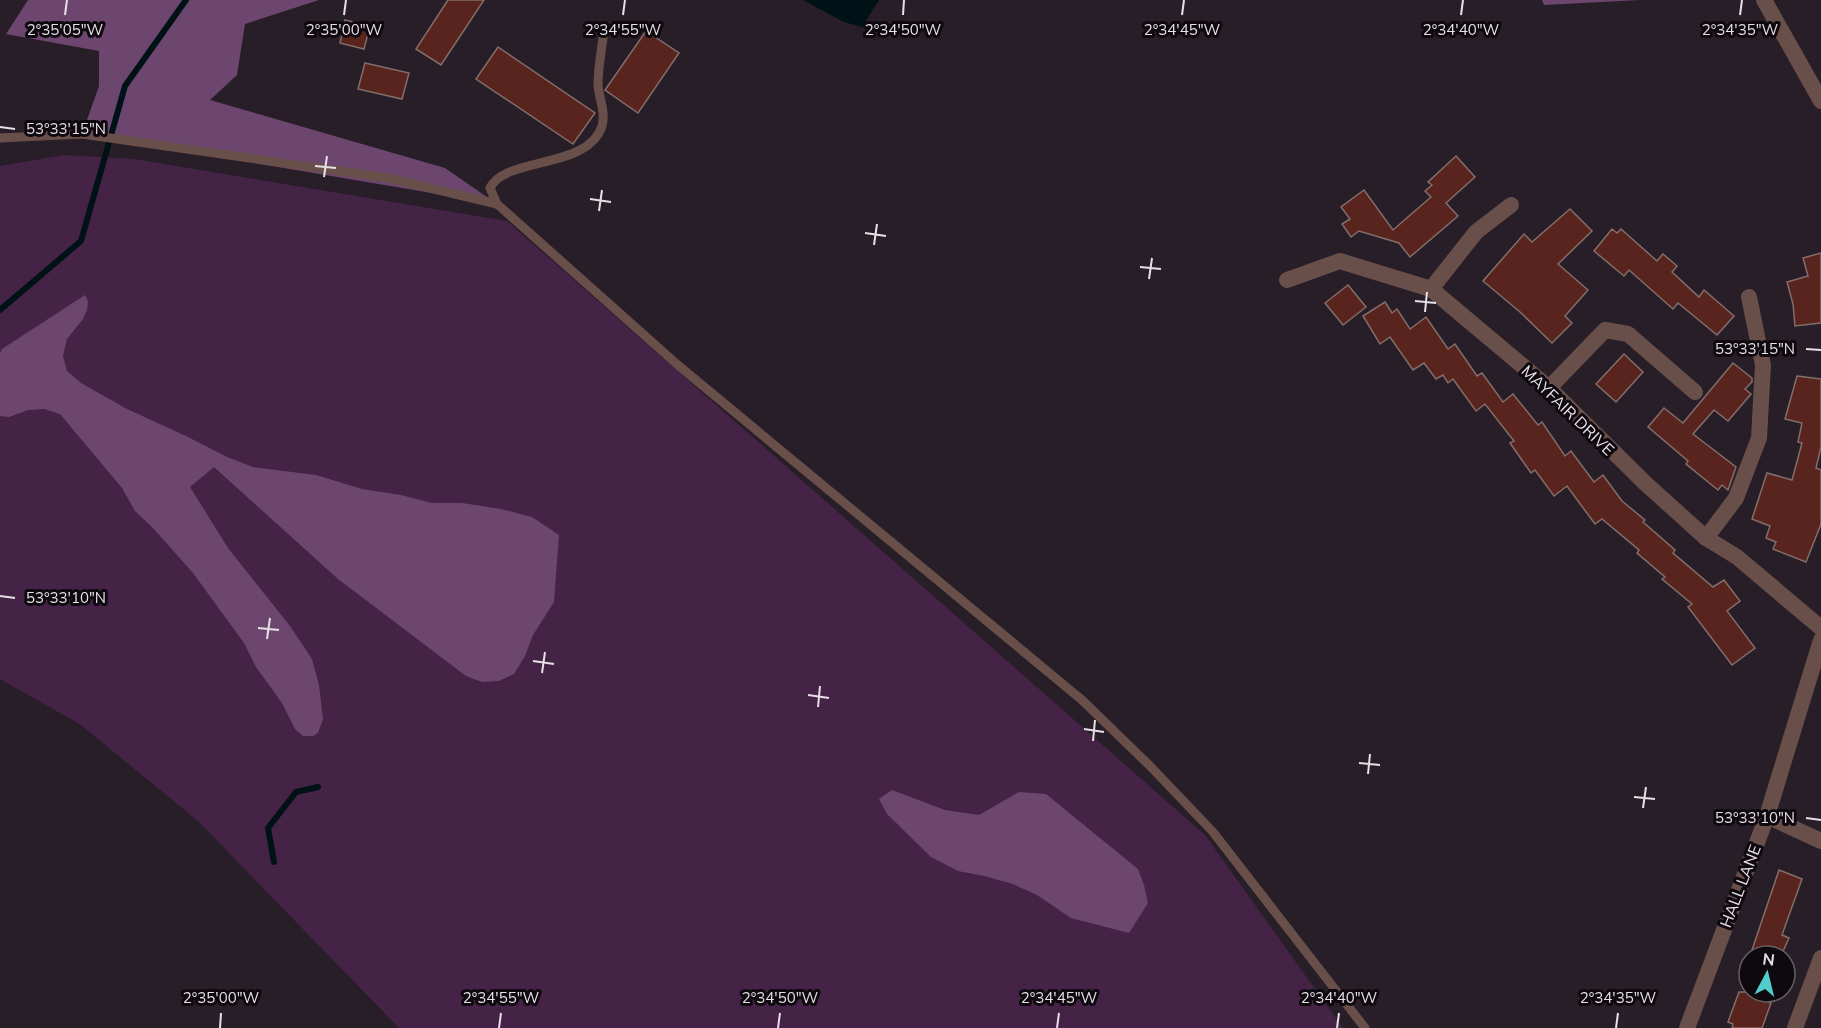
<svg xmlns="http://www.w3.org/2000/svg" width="1821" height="1028" viewBox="0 0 1821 1028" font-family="Mulish,sans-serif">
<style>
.green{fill:#442346}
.forest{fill:#6c466f}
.water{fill:#001216}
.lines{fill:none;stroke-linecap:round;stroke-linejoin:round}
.stream{stroke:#001216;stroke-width:6}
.building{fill:#59241e;stroke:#826e6b;stroke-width:1.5}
.service{stroke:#694f4a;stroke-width:9}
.minor{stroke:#694f4a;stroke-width:16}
.tertiary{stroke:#694f4a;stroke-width:16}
.ticks{fill:none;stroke:#e7e0e7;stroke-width:2}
.labels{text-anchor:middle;stroke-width:6;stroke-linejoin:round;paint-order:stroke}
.street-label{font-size:16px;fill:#e7e0e7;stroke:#0e090e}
.ticks-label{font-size:15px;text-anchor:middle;fill:#e7e0e7;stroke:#0e090e;stroke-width:6;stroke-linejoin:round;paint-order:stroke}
</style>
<rect width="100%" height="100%" fill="#281e28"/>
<path class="green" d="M64 155 134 159 507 221 1205 835 1343 1028H399L199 822 81 725 0 679V166Z"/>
<g class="forest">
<path d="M28 0H319L245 24 237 75 210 100 445 168 497 204 82 134 99 86V51L6 34Z"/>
<path d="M1542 0H1640L1544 5Z"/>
<path d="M85 295 88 301 87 310 83 319 67 339 63 356 67 371 81 383 127 409 186 436 227 457 253 467 316 475 362 489 401 495 432 503H462L501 509 532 517 559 535 554 602 533 635 525 656 514 674 499 681 482 682 466 676 338 579 214 467 190 487 228 548 290 626 312 659 319 685 323 719 318 733 313 736H303L295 729 282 703 256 667 244 643 193 573 153 528 135 511 122 488 60 414 44 409 28 410 9 417 0 416V353L2 349Z"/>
<path d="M892 790 945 810 979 815 1019 792 1046 794 1138 869 1144 885 1148 903 1129 933 1071 918 1037 895 1013 884 984 876 958 871 931 857 887 814 879 799Z"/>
</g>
<path class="water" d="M803 0H879L862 27 844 22Z"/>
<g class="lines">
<g class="stream">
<path d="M0 310 81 241 125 86 186 0"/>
<path d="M274 862 268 828 296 792 318 787"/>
</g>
</g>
<g class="building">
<path d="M448 0H484L441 65 416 49Z"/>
<path d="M345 20 370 26 364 49 340 43Z"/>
<path d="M646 31 679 53 638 113 605 90Z"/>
<path d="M498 47 595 113 573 144 476 79Z"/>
<path d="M365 63 409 73 402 99 358 89Z"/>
<path d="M1456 156 1475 177 1446 203 1458 216 1410 257 1399 243 1359 231 1351 237 1342 224 1350 219 1341 207 1364 190 1393 230 1431 197 1425 191 1432 185 1428 182Z"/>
<path d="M1570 209 1592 231 1558 264 1588 290 1565 316 1572 323 1552 343 1520 312 1483 281 1524 234 1532 242Z"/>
<path d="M1612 229 1617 233 1621 229 1657 261 1663 254 1677 266 1672 272 1699 297 1704 290 1734 316 1717 335 1678 303 1673 309 1629 270 1624 276 1594 251Z"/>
<path d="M1821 253V323L1795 326 1793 304 1787 282 1808 276 1803 258Z"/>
<path d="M1348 285 1366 307 1343 325 1325 303Z"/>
<path d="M1385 302 1392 313 1397 309 1410 329 1426 317 1448 349 1455 344 1477 376 1482 373 1503 402 1513 394 1538 425 1542 422 1565 456 1571 451 1594 482 1603 475 1622 501 1645 520 1643 522 1675 550 1673 553 1713 587 1724 580 1740 601 1727 611 1755 648 1732 665 1688 607 1692 604 1662 579 1665 577 1637 553 1639 550 1602 519 1595 524 1567 486 1554 496 1535 470 1531 473 1510 443 1514 441 1485 404 1476 411 1453 379 1448 383 1443 375 1436 379 1424 363 1413 370 1390 337 1380 344 1363 316Z"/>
<path d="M1624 354 1643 372 1616 402 1596 384Z"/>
<path d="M1733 363 1752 378V382L1745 389 1751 394 1728 421 1714 410 1693 434 1736 467 1728 490 1722 485 1718 490 1686 464 1688 461 1648 427 1664 408 1683 423Z"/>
<path d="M1797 376 1821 379V447L1816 468 1821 470V524L1806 562 1773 549 1776 542 1766 538 1770 526 1752 519 1767 473 1792 480 1802 443 1798 442 1802 423 1785 419Z"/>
<path d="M1779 870 1802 879 1782 935 1789 938 1781 956H1750Z"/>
<path d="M1739 992H1757L1756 997 1771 1003 1762 1028H1732L1733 1024 1728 1022Z"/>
</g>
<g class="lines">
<g class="service">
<path d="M604 30C602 48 598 66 598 85 599 99 606 112 602 126 588 170 505 156 490 188L497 204 679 366 1082 700 1151 767 1213 832 1365 1028"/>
<path d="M0 138 82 134 388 178 497 204"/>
</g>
<g class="minor">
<path d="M1287 280 1340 261 1431 289 1549 388 1645 483 1706 538 1737 557 1821 628"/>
<path d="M1431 289 1476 232 1511 205"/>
<path d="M1549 388 1605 330 1628 334 1695 392"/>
<path d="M1706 538 1736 498 1759 438 1763 365 1749 297"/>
<path d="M1767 816 1821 841"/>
<path d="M1795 1028 1821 958"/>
</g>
<g class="tertiary">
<path d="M1764 0 1821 101"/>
<path d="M1687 1028 1767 816 1821 640"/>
</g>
</g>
<path class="ticks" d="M65 15 67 0M344 15 346 0M623 15 625 0M903 15 904 0M1182 15 1184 0M1461 15 1463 0M1740 15 1742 0M0 127 15 129M315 166 336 168M324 177 327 156M590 199 611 202M599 211 602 190M865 233 886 236M874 245 877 224M1140 267 1161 269M1149 279 1152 258M1415 301 1436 303M1425 312 1427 292M1806 349 1821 350M0 596 15 598M258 628 279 630M267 639 270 618M533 661 554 664M542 673 545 652M808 695 829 698M818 707 820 686M1084 729 1104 732M1093 741 1095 720M1359 763 1380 765M1368 774 1370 754M1634 797 1655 799M1643 808 1646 787M1806 818 1821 820M220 1028 221 1013M499 1028 501 1013M778 1028 780 1013M1057 1028 1059 1013M1337 1028 1339 1013M1616 1028 1618 1013"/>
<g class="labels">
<g class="street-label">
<text transform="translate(1568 410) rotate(44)" y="6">MAYFAIR DRIVE</text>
<text transform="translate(1740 886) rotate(-69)" y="6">HALL LANE</text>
</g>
</g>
<g class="ticks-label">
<text x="65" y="35">2°35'05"W</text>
<text x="344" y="35">2°35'00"W</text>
<text x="623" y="35">2°34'55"W</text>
<text x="903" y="35">2°34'50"W</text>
<text x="1182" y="35">2°34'45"W</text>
<text x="1461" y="35">2°34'40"W</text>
<text x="1740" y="35">2°34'35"W</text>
<text x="66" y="134">53°33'15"N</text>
<text x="1755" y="354">53°33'15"N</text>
<text x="66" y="603">53°33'10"N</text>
<text x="1755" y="823">53°33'10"N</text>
<text x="221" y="1003">2°35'00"W</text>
<text x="501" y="1003">2°34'55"W</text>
<text x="780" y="1003">2°34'50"W</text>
<text x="1059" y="1003">2°34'45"W</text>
<text x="1339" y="1003">2°34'40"W</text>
<text x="1618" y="1003">2°34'35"W</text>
</g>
<g transform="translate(1767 974) rotate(7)"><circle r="28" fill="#0e090e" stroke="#655f65" stroke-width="1.5"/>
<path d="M0-4.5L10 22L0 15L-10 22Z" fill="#53cdcb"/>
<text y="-9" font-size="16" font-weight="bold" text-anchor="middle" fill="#e7e0e7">N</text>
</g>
</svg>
